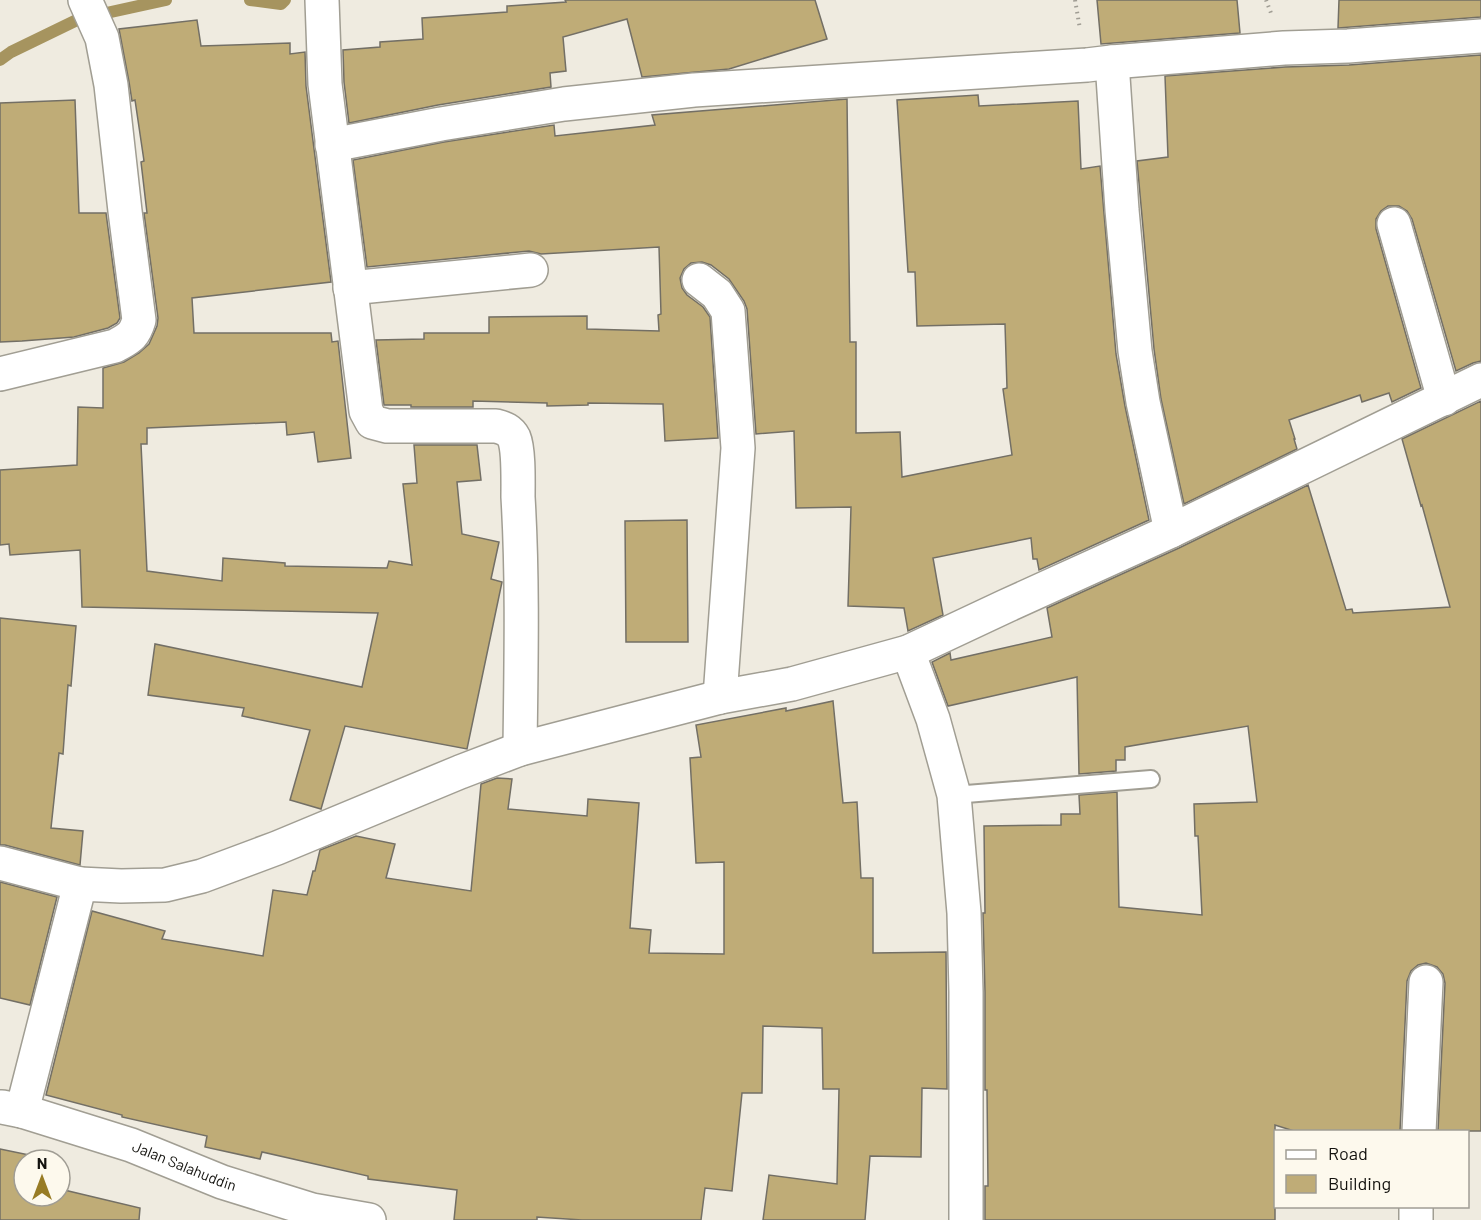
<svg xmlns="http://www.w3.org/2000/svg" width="1481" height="1220" viewBox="0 0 1481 1220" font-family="Barlow,sans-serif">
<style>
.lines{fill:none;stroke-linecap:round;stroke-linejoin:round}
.stream{stroke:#a6945f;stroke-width:12}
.building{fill:#bfac77;stroke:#736f65;stroke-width:1.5}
.service-casing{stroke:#a19e93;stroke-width:20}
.minor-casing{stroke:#a19e93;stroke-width:36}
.path{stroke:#a09d94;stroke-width:4;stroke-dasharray:1.5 4.5;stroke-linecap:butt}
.service{stroke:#fff;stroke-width:16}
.minor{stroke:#fff;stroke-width:33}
.labels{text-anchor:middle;stroke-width:4.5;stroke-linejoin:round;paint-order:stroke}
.street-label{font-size:15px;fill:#14130f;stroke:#fdf9ed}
</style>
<rect width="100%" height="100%" fill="#efebe0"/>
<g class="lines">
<g class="stream">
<path d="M250 0 281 4 285 0"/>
<path d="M0 60 11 52 79 19 166 0"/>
</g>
</g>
<g class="building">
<path d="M565 0H815L827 39 729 69 642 77 627 19 563 37 566 71 550 73 551 87 438 105 349 123 344 82 343 50 380 47V42L423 39 422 18 507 12V6L566 2Z"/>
<path d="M1097 0H1237L1240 33 1101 44Z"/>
<path d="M1339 0H1481V17L1338 28Z"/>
<path d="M197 20 201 46 290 43V54L305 52 306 86 331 282 192 298 194 333H331L332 342 338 341 351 458 318 462 314 432 287 435 286 422 147 428V444H141L147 571 222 581 223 558 285 563V566L387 568 389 561 412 565 403 484 417 483 414 445H477L481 480 457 482 462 534 499 542 491 579 502 582 467 749 345 726 321 809 290 800 310 730 242 716 244 708 148 695 155 644 362 687 378 613 82 607 80 550 10 555 9 544 0 545V470L77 465 78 407 103 408V368L124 362 139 353 149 344 157 326 158 318 144 213H147L141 162 144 161 135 100 132 101 129 82 119 29Z"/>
<path d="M1481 55V361L1473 363 1456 371 1412 219 1407 211 1399 206H1388L1381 211 1376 219V229L1421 388 1392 402 1389 393 1362 402 1360 395 1289 420 1295 439H1294L1297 449 1184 504 1161 399 1154 349 1137 161 1168 157 1165 76 1285 67 1349 65Z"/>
<path d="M978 95 979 106 1078 101 1081 169 1100 166 1116 354 1125 406 1149 520 1039 570 1037 559H1033L1031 538 933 558 943 615 908 631 904 608 848 606 851 507 796 508 794 431 756 434 747 309 744 301 729 279 711 265 702 262 691 263 684 269 680 278 682 288 687 295 703 307 710 317 718 438 665 441 663 404 588 403V405L547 406V403L473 401V407H411V405H384L376 340 424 339V333H489V317L587 316V329L659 331 658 315 661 314 659 247 541 254 529 251 367 267 353 160 444 142 554 125 555 136 655 125 652 115 847 99 850 342H856V433L900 432 902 477 1012 455 1003 389 1007 388 1005 324 917 326 915 272H908L897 100Z"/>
<path d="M75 100 79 213H106L120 318 117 323 108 328 74 337 22 341 0 342V103Z"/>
<path d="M1481 401V1131H1438L1445 983 1443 974 1437 967 1426 963 1418 965 1411 971 1407 981 1400 1131H1294L1275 1125V1220H985V1186H988L987 1090H985V992L983 913H985L984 826 1061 825V814H1080L1079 795 1117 792 1119 907 1202 915 1198 836H1195L1194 804 1257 802 1248 726 1125 747V760H1116V771L1079 774 1077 677 948 706 932 662 950 653 951 660 1052 637 1047 608 1179 548 1308 485 1346 610 1352 609 1353 613 1450 607 1422 505 1421 506 1402 439Z"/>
<path d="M687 520 688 642H626L625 521Z"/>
<path d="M0 618 76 626 71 686 68 685 63 754 59 753 51 828 83 831 80 865 5 845H0Z"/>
<path d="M833 701 843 803 857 802 861 878H873V953L946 952 947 1089 922 1088 921 1157 870 1156 865 1220H763L769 1175 837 1184 839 1089H823L822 1028 763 1026 762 1093H742L732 1191 705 1188 701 1220H582L537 1217V1220H454L457 1190 368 1179V1176L262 1152 260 1159 205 1147 207 1136 122 1117V1115L46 1095 92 911 165 931 162 939 263 956 273 890 307 895 313 871H315L320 850 356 836 395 844 386 878 471 891 481 784 497 778 512 779 508 809 587 816 588 799 639 803 630 928 651 930 649 953 724 954V862L696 863 690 758 701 757 696 725 786 708V711Z"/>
<path d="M0 882 57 897 30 1005 0 998Z"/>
<path d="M0 1149 39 1157 38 1160H24V1196H60V1189L140 1208 139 1220H0Z"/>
</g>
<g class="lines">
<g class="service-casing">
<path id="service" d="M954 795 1151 779"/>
</g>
<g class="minor-casing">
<g id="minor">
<path d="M322 0 325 84 366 411 372 422 387 426H496C504 428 510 430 514 438 519 450 518 483 518 497 523 581 521 665 520 749"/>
<path d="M1112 62 1122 210 1135 351 1143 402 1171 531"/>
<path d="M332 145 441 124 564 104 694 90 1087 65 1112 62 1284 48 1348 46 1481 36"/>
<path d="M1394 224 1444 399"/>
<path d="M699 280 717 294 728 311 738 448 720 697"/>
<path d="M350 288 531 270"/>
<path d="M0 374 115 346C129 338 134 337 139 320L125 211 111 85 102 38 85 0"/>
<path d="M908 652 933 719 954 795 964 913 966 992V1220"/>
<path d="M0 863 80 884"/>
<path id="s1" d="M2 1107 22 1111 131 1145 222 1182 312 1210 369 1220"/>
<path d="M22 1111 80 884 121 886 165 885 202 876 277 848 460 772 520 749 720 697 792 684 908 652 1006 606 1171 531 1481 380"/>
<path d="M1419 1132 1426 982"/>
<path d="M1416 1220V1206"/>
</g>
</g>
<g class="path">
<path d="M1075 0 1080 29"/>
<path d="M1266 0 1271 13"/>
</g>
<use href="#service" class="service"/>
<use href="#minor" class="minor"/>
</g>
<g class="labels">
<g class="street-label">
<text dy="5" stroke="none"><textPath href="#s1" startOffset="192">Jalan Salahuddin</textPath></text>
</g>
</g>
<rect x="1274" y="1130" width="195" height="78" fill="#fdf9ed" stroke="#a09d94" stroke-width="1.5"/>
<rect x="1286" y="1150" width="30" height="9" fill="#ffffff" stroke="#a09d94" stroke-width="1.5"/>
<text x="1328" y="1160" font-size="18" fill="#14130f">Road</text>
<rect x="1286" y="1175" width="30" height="18" fill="#bfac77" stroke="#a09d94" stroke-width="1.5"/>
<text x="1328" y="1190" font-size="18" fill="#14130f">Building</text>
<g transform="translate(42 1178)"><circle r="28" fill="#fdf9ed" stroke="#a09d94" stroke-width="1.5"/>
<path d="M0-4.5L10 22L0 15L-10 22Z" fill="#987c25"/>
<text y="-9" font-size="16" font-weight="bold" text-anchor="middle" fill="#14130f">N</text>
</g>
</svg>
